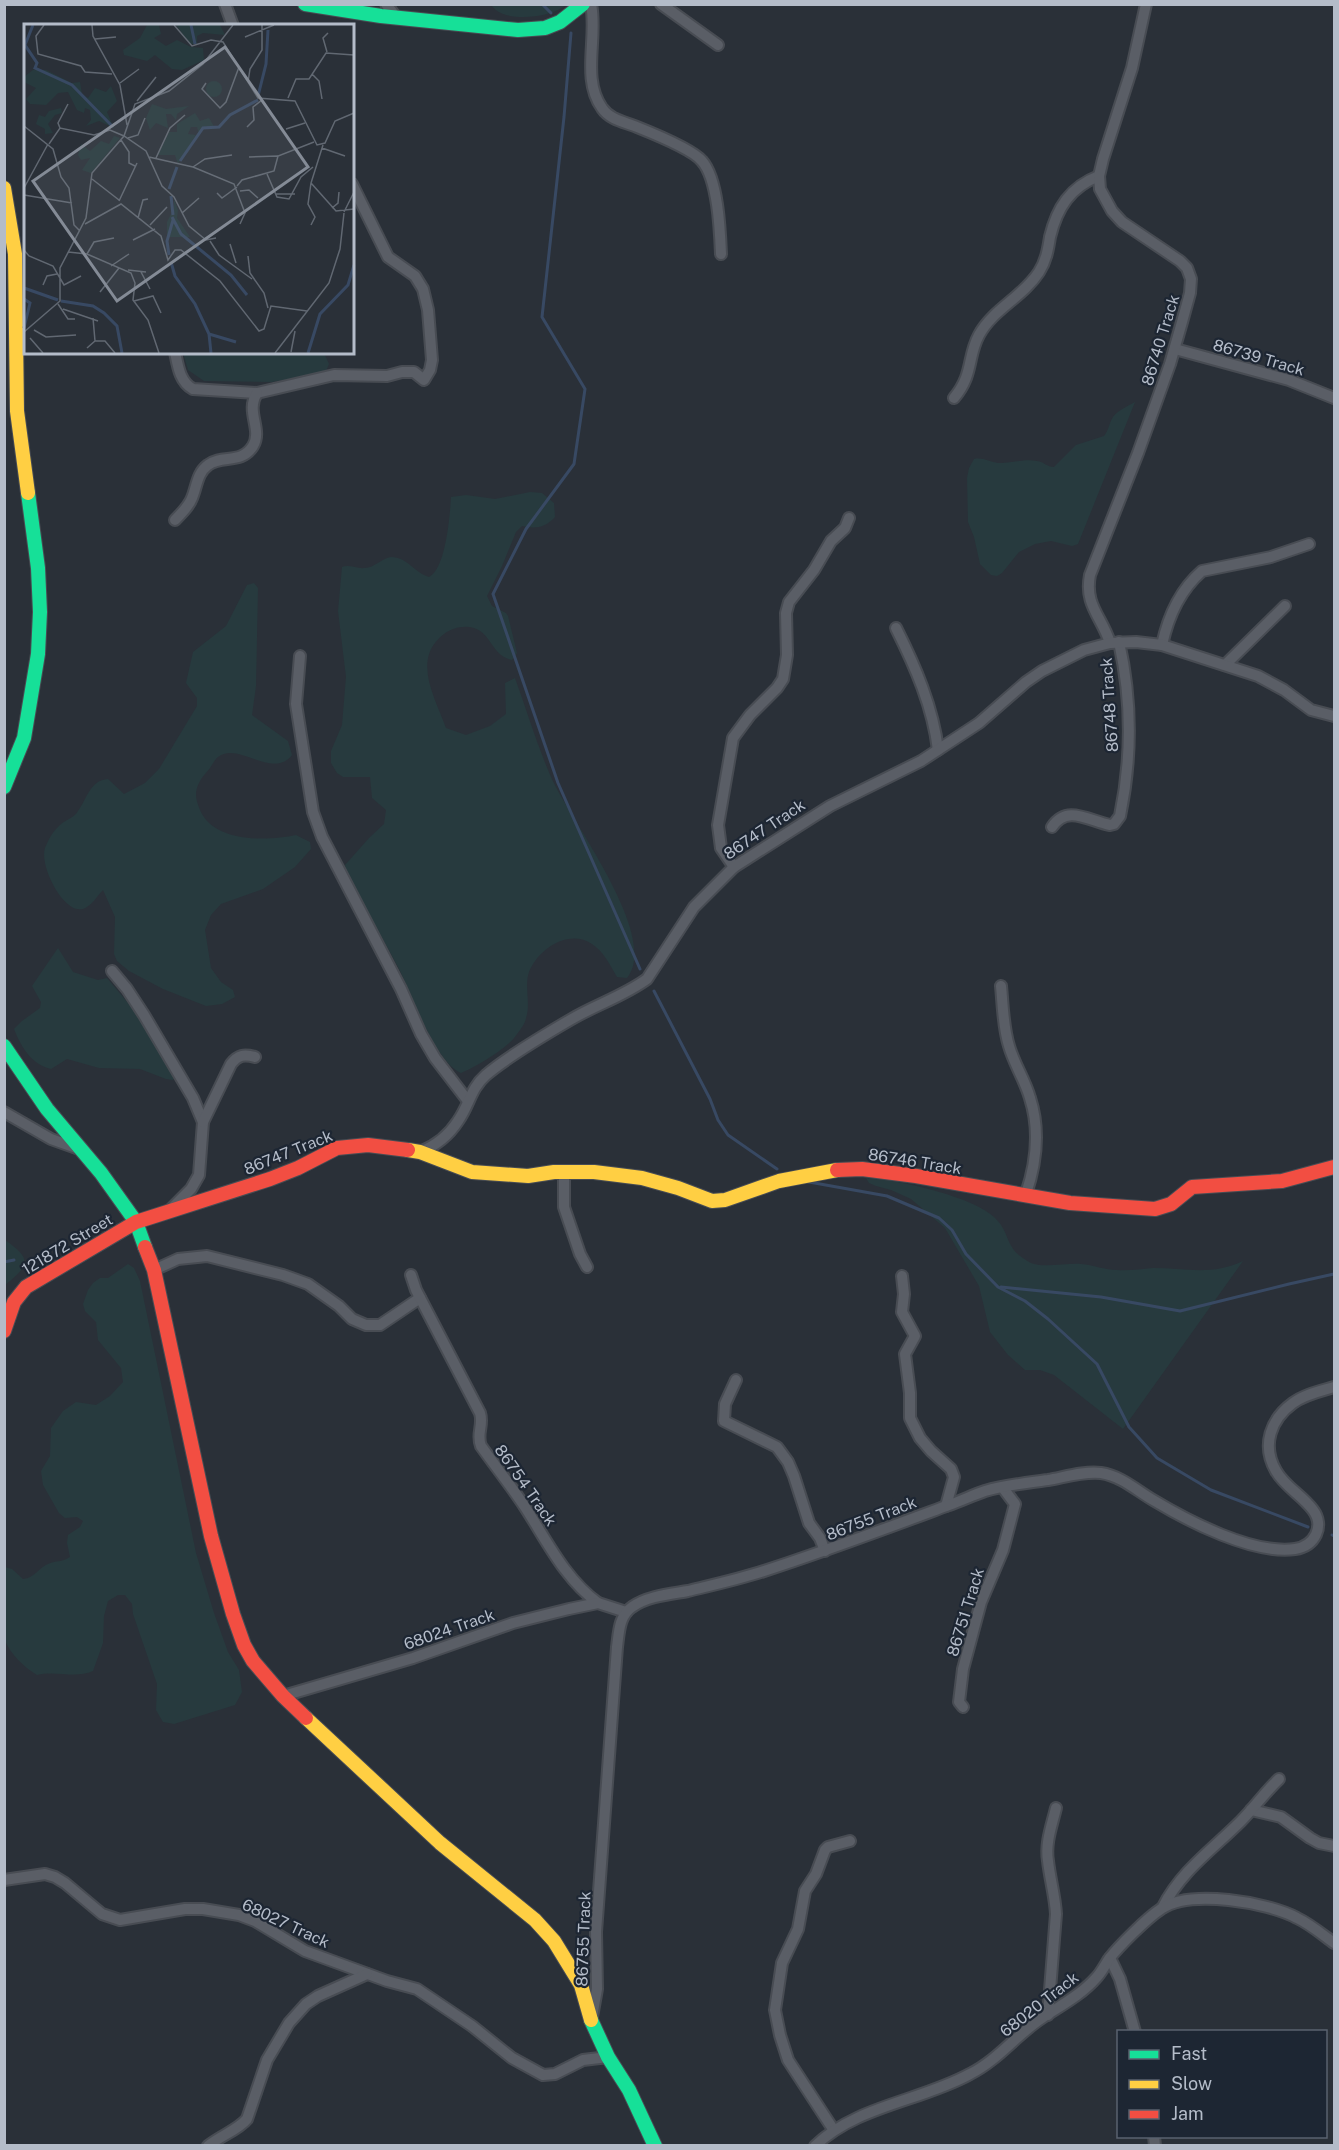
<svg xmlns="http://www.w3.org/2000/svg" width="1339" height="2150" viewBox="0 0 1339 2150" font-family="'Public Sans',sans-serif">
<style>
.green{fill:#273a3e}
.lines{fill:none;stroke-linecap:round;stroke-linejoin:round}
.stream{stroke:#384963;stroke-width:3}
.street-casing{stroke:#484c53;stroke-width:14}
.fast-casing{stroke:#484c53;stroke-width:16}
.slow-casing{stroke:#484c53;stroke-width:16}
.jam-casing{stroke:#484c53;stroke-width:16}
.street{stroke:#5a5e66;stroke-width:10}
.fast{stroke:#16e098;stroke-width:14}
.slow{stroke:#ffcf43;stroke-width:14}
.jam{stroke:#f24e42;stroke-width:14}
.labels{text-anchor:middle;stroke-width:4.5;stroke-linejoin:round;paint-order:stroke}
.street-label{font-size:16px;fill:#b4bcc9;stroke:#1d2633}
.inset-river{fill:none;stroke:#384963;stroke-width:3}
.inset-road{fill:none;stroke:#616872;stroke-width:1.5}
.view{fill:#848b96;fill-opacity:0.15;stroke:#848b96;stroke-width:3}
.inset-edge{fill:none;stroke:#b4bcc9;stroke-width:3}
</style>
<rect width="100%" height="100%" fill="#2a3038"/>
<g class="green">
<path d="M491 5V4L566 5C550 18 504 24 491 5Z"/>
<path d="M183 353H324L329 364 326 371 318 374 272 382 204 381 188 370Z"/>
<path d="M1135 402 1078 544 1072 546 1051 541 1035 544 1019 552 1002 573 997 576 991 575 980 564 974 537 968 522 967 478 969 468 974 459C983 457 990 462 998 463 1011 464 1023 458 1037 461 1044 462 1047 467 1054 467L1076 445 1104 436C1109 430 1109 423 1113 417 1118 410 1128 406 1135 402Z"/>
<path d="M530 492 542 493 554 503 555 517C545 528 535 529 522 526L516 532 502 566 487 596 492 606 506 613 508 616 517 653 512 660C491 655 492 634 474 628 464 625 452 628 444 634 411 659 435 697 446 728L466 735 490 726 506 714 505 683 515 678C527 711 537 745 551 777 569 819 661 936 627 978L617 977C610 965 604 952 592 944 569 928 538 949 529 972 524 986 531 1004 526 1018 525 1024 520 1030 517 1034 510 1047 474 1068 461 1073 434 1061 412 994 398 967 381 935 363 904 346 872L345 865 369 838 384 824 386 810 372 798 370 777H343L337 773 331 763V751L342 725 346 677 338 611 342 567C350 564 356 569 365 568 374 568 382 558 391 557 407 557 415 573 429 577 446 569 450 514 451 497L466 495 495 499Z"/>
<path d="M254 583 258 588 256 686 252 715 288 741 292 755C273 780 238 741 218 757 215 759 212 765 210 768 206 773 201 778 199 783 194 793 196 800 200 810 214 843 267 841 296 835L310 842 311 849 295 867 263 889 221 904 211 915 205 930 211 968 221 982 233 990 235 997 222 1004 206 1006 163 989 129 971 117 961 114 954 115 917 103 890C97 896 92 906 83 909 63 914 39 865 45 848 48 840 53 831 60 825 65 820 74 818 78 811 87 799 90 780 108 779L124 794 145 783 159 769 197 706V698L186 683 193 652 226 626 247 585Z"/>
<path d="M58 948 73 972 98 980 107 978 139 1016 175 1076 173 1080 166 1079 140 1069 99 1068 67 1059 51 1069C32 1065 21 1047 14 1029L22 1021 40 1008 41 1002 32 986Z"/>
<path d="M866 1178C896 1179 975 1197 995 1218 1012 1234 1003 1249 1031 1263 1042 1268 1067 1263 1081 1264 1093 1265 1105 1270 1117 1270 1129 1271 1141 1269 1153 1268 1185 1268 1212 1276 1243 1261L1123 1429 1054 1375 1040 1370H1025L1008 1355 990 1332 979 1286 945 1228 911 1199 891 1190 876 1186 869 1183Z"/>
<path d="M5 1240C32 1259 30 1265 5 1285Z"/>
<path d="M128 1264 134 1268 140 1281 196 1553 214 1613 228 1652 239 1670 242 1692 235 1705 174 1724 163 1722 156 1710 157 1684 133 1614 132 1604 125 1595H118L108 1601 104 1616 103 1643 93 1671C75 1679 56 1670 37 1675 24 1667 10 1654 5 1640 1 1629 4 1582 5 1567L12 1569 23 1579C35 1578 38 1568 48 1564 57 1560 61 1563 70 1557L67 1543 68 1535 80 1527 83 1521 77 1517 65 1518 59 1513 43 1485 41 1471 50 1456 51 1428 63 1411 76 1402 96 1405 110 1396 123 1382 121 1368 98 1340 96 1322 85 1311 83 1304 88 1290 93 1283 100 1278H108Z"/>
</g>
<g class="lines">
<g class="stream">
<path d="M542 4 551 13"/>
<path d="M571 33 564 117 542 317 585 389 574 464 526 529 493 594 558 783 640 969"/>
<path d="M654 991 710 1099 718 1120 728 1135 777 1169"/>
<path d="M809 1182 887 1196 939 1218 952 1230 966 1254 998 1287 1025 1301 1048 1319 1097 1364 1129 1427 1157 1458 1211 1490 1308 1527"/>
<path d="M4 1262 14 1260"/>
<path d="M1001 1287 1101 1297 1180 1311 1289 1284 1334 1274"/>
<path d="M1332 1535 1334 1536"/>
</g>
<g class="street-casing">
<g id="street">
<path d="M225 4 233 26"/>
<path d="M386 4 396 17"/>
<path d="M591 4C598 37 581 79 602 108 610 120 625 122 637 127 652 133 693 150 702 161 718 179 720 230 721 254"/>
<path d="M661 4 718 45"/>
<path d="M1175 349 1289 380 1334 398"/>
<path d="M175 352C178 367 180 382 193 389L257 393 334 375 387 376 402 372H414L424 380 430 370 432 360 428 310 423 289 415 276 388 257 352 184"/>
<path d="M954 398C974 374 967 357 979 335 993 309 1023 297 1039 272 1046 261 1048 250 1050 237 1057 208 1070 187 1099 176"/>
<path d="M175 520C182 513 189 506 192 498 197 486 197 473 208 465 222 454 241 465 253 446 263 429 245 412 257 393"/>
<path d="M896 628C915 666 933 707 938 750"/>
<path d="M1110 643C1102 617 1084 605 1090 575L1138 453 1170 364 1182 322 1190 293 1191 279 1187 268 1180 261 1122 222 1112 211 1100 189 1099 176 1103 159 1132 68 1146 4"/>
<path d="M1162 645C1168 617 1180 590 1202 571L1271 557 1309 544"/>
<path d="M300 656 296 704 313 812 322 837 401 989 421 1034 435 1058 468 1101"/>
<path d="M1225 665 1285 606"/>
<path d="M1052 827C1067 804 1089 821 1110 825L1114 824 1120 816C1132 758 1132 700 1119 642"/>
<path d="M734 867 721 848 718 825 733 738 750 715 777 688 783 679 787 655 786 613 789 602 814 570 831 541 845 528 849 518"/>
<path d="M112 971 127 989 144 1015 193 1098 203 1122 199 1175 191 1189 170 1210"/>
<path d="M1001 986C1003 1006 1003 1027 1009 1046 1014 1064 1025 1080 1030 1098 1040 1129 1036 1164 1026 1194"/>
<path d="M4 1112 51 1139 79 1149"/>
<path d="M203 1122 231 1064C238 1055 244 1054 255 1057"/>
<path d="M420 1152C435 1146 449 1135 458 1121 470 1104 470 1089 486 1075 507 1057 546 1034 570 1020 595 1005 624 996 647 979L694 907 734 867 830 806 921 761 979 723 1026 682 1042 671 1084 650 1110 643 1136 642 1162 645 1258 676 1284 690 1311 710 1334 716"/>
<path d="M564 1171V1207L580 1254 587 1267"/>
<path d="M154 1270 178 1259 207 1256 283 1275 308 1284 339 1306 352 1319 366 1325H380L420 1298"/>
<path d="M411 1275 416 1290 480 1413C484 1425 476 1434 481 1446 496 1467 511 1486 525 1507 547 1541 565 1579 598 1603"/>
<path d="M902 1276 904 1294 902 1312 915 1336 905 1354 910 1393V1418L920 1438 931 1451 951 1469 954 1477 946 1506"/>
<path d="M736 1380 725 1404 724 1421 777 1447 788 1462 794 1476 809 1523 820 1538 825 1551"/>
<path d="M283 1696 413 1658 513 1623 569 1609 598 1603 626 1612"/>
<path d="M963 1707 959 1702 963 1669 981 1602 1003 1550 1015 1504 1003 1488"/>
<path d="M1251 1810 1281 1817 1310 1838 1319 1843 1334 1846"/>
<path d="M4 1880 45 1874 55 1877 65 1883 102 1914 120 1920 185 1909H203L239 1915 255 1921 305 1951 387 1981 417 1989 472 2026 512 2058 543 2075 555 2074 583 2060 608 2057"/>
<path d="M1163 1907C1181 1871 1213 1849 1241 1821 1255 1807 1265 1792 1279 1779"/>
<path d="M1110 1958 1120 1979 1135 2032"/>
<path d="M1048 2015 1056 1914C1055 1896 1050 1879 1048 1861 1045 1843 1052 1825 1056 1808"/>
<path d="M592 2017 597 1989 596 1932 617 1647C619 1632 619 1616 632 1607 647 1596 671 1594 688 1591 713 1585 740 1579 764 1571 826 1551 887 1528 949 1505 961 1501 973 1495 985 1491 1005 1485 1027 1483 1048 1480 1065 1477 1084 1471 1101 1473 1121 1476 1136 1490 1153 1500 1188 1521 1253 1555 1295 1549 1315 1546 1325 1526 1313 1510 1302 1495 1285 1487 1276 1471 1261 1445 1271 1419 1293 1403 1305 1394 1321 1391 1334 1387"/>
<path d="M833 2129 788 2060 780 2035 775 2010 782 1963 798 1929 805 1891 816 1874 825 1850 828 1847 850 1841"/>
<path d="M1154 2136 1155 2146"/>
<path d="M208 2146C220 2136 238 2130 247 2119L267 2060 289 2023 306 2004 318 1996 367 1974"/>
<path d="M815 2146C856 2106 921 2101 970 2074 998 2060 1016 2035 1042 2018 1060 2006 1081 1995 1096 1978 1101 1973 1105 1965 1109 1959 1119 1946 1147 1918 1161 1909 1190 1889 1267 1902 1297 1918 1310 1924 1323 1935 1334 1943"/>
</g>
</g>
<g class="fast-casing">
<g id="fast">
<path d="M305 4 381 16 518 30 545 28 560 22 583 4"/>
<path d="M4 787 24 738 38 654 40 612 38 568 28 493"/>
<path d="M4 1046 47 1109 101 1173 136 1222 145 1247"/>
<path d="M591 2020 608 2057 629 2090 655 2146"/>
</g>
</g>
<g class="slow-casing">
<g id="slow">
<path d="M4 188 15 254 17 411 28 493"/>
<path d="M408 1150 420 1152 472 1172 528 1176 554 1172H594L642 1178 678 1188 712 1201 725 1200 779 1181 837 1170"/>
<path d="M306 1718 440 1843 535 1920 554 1941 581 1985 591 2020"/>
</g>
</g>
<g class="jam-casing">
<g id="jam">
<path d="M837 1170 862 1169 916 1176 1070 1203 1155 1209 1171 1204 1192 1187 1282 1181 1334 1167"/>
<path d="M145 1247 154 1270 211 1536 233 1614 244 1645 253 1661 283 1696 306 1718"/>
<path d="M4 1331 14 1302 26 1287 136 1222 270 1179 298 1168 337 1148 368 1145 408 1150"/>
</g>
</g>
<use href="#street" class="street"/>
<use href="#fast" class="fast"/>
<use href="#slow" class="slow"/>
<use href="#jam" class="jam"/>
</g>
<g class="labels">
<g class="street-label">
<text transform="translate(1160 340) rotate(-73)" y="6">86740 Track</text>
<text transform="translate(1259 357) rotate(16)" y="6">86739 Track</text>
<text transform="translate(1109 705) rotate(-94)" y="6">86748 Track</text>
<text transform="translate(764 829) rotate(-34)" y="6">86747 Track</text>
<text transform="translate(288 1152) rotate(-22)" y="6">86747 Track</text>
<text transform="translate(915 1161) rotate(9)" y="6">86746 Track</text>
<text transform="translate(67 1244) rotate(-31)" y="6">121872 Street</text>
<text transform="translate(526 1485) rotate(55)" y="6">86754 Track</text>
<text transform="translate(871 1518) rotate(-21)" y="6">86755 Track</text>
<text transform="translate(965 1612) rotate(-73)" y="6">86751 Track</text>
<text transform="translate(449 1629) rotate(-19)" y="6">68024 Track</text>
<text transform="translate(286 1923) rotate(25)" y="6">68027 Track</text>
<text transform="translate(583 1939) rotate(-88)" y="6">86755 Track</text>
<text transform="translate(1039 2004) rotate(-38)" y="6">68020 Track</text>
</g>
</g>
<g transform="translate(24 24)">
<rect width="330" height="330" fill="#2a3038"/>
<path d="M123 1H135L137 10 130 14 142 22 153 16 167 23 179 24 180 36 158 46 148 45 131 31 123 37 100 31 99 26 116 14ZM152 1H196L201 11 179 9 173 12V20H166ZM9 46H22L48 59 56 58 58 70 64 74 71 64 82 68 87 62 93 77 83 88 90 104 75 97 62 102 67 96 66 86 61 84 60 89 53 86 44 68 34 69 22 81 6 80 2 75 12 64 0 58V53ZM182 65a8 8 0 1 1 16 0a8 8 0 1 1-16 0ZM128 80 142 85 165 82 153 90 152 96 147 90H142L144 104 132 99 126 106 122 94ZM37 84 38 89 31 91 24 100 29 109 21 110V105L12 100 15 91 21 93 25 87ZM171 89 176 97 185 94 191 104H178L175 110 173 103H167L164 110 172 111 154 140 151 131H134L145 108H153V100ZM90 112 96 114 67 149 58 146 66 134 57 136 54 131 57 120 66 127 77 117 85 120ZM150 175 154 186 153 194 166 213H143V198L150 184Z" fill="#273a3e"/>
<path class="inset-river" d="M9 1 1 21 13 39 11 44 48 61 89 103M167 1 171 20M234 72 242 40 244 6M156 137 179 104 195 103 206 91 234 76M145 165 153 143M147 172 149 191M148 193 157 210 207 251 223 271M145 231 143 217 149 196M147 238 151 252 171 280 185 310 187 329M0 264 34 276M0 275 6 279 0 304M37 277 69 282 80 289 93 302 98 329M185 310 212 318M284 329 296 290 324 261 330 241"/>
<path class="inset-road" d="M20 1 12 12 14 30 57 42 61 48 88 50M68 1 69 12 96 61 103 101M150 1 168 22 187 16 199 18 234 74 271 77 293 121 301 119 311 97 330 89M221 13 250 1M71 15 92 13M303 28 299 14 304 9M288 50 295 57 298 75M224 58 226 45 238 26V1M96 59 115 45M182 59 178 65 196 84 202 78 215 43M264 74 272 55H285L302 29 330 31M113 77 132 53M0 102 29 125 37 153 45 164 50 201 55 206M223 103 230 96 229 83 238 76M36 104 34 99 44 80M262 105 281 99M104 114 114 111 121 94M97 116 105 128V139L111 142M25 120 36 104 70 111 86 106 100 112 122 127 138 162 150 173 165 202 182 216 192 214M299 121 287 159 312 187 330 185M298 124 321 132M125 133 169 143 210 160 221 189 216 200M225 133 254 132M132 134 146 104 161 91M169 143 181 135 208 131M243 150 253 173 265 175 277 153 289 143M68 155 95 176M287 159 284 180 291 193 287 201M213 162 218 156 250 147 254 132 290 118M0 164 24 120M216 167 225 166 234 174M193 169 198 174 213 163M251 170H271M0 171 48 179M95 177 113 139M308 184 314 179 315 168M320 188 330 168M158 189 175 174M114 194 119 176 124 175M61 200 97 180 137 212 144 236 151 226H157L196 257 235 307 240 305 247 282 283 287M126 201 143 183M109 216 131 205M186 217 195 231 228 255M206 220 212 239M0 226 5 232 29 242 40 261 57 252M44 228 63 230 107 249 111 259 109 276 124 296 135 329M63 230 70 218 90 214M224 232 226 249 240 269 244 284M87 242 105 230M104 246 122 248M117 248 126 265M19 261 23 252 33 250M76 268 95 244M110 277 129 272 137 289M34 280 44 295H51M39 285 74 297M69 294 71 317M10 306 22 313 52 311M0 308 36 277V244L62 194 68 149 100 112 111 80 145 67 179 40 209 1M6 314 19 329M63 324 71 317H81L91 329M267 328 271 307M251 329 305 259 316 225 320 189"/>
<path class="view" d="M201 23 284 143 93 277 9 157Z"/>
<rect width="330" height="330" class="inset-edge"/>
</g>
<rect width="1339" height="2150" fill="none" stroke="#b4bcc9" stroke-width="12"/>
<rect x="1117" y="2030" width="210" height="108" fill="#1d2633" stroke="#59626f" stroke-width="1.5"/>
<rect x="1129" y="2050" width="30" height="9" fill="#16e098" stroke="#59626f" stroke-width="1.5"/>
<text x="1171" y="2060" font-size="18" fill="#b4bcc9">Fast</text>
<rect x="1129" y="2080" width="30" height="9" fill="#ffcf43" stroke="#59626f" stroke-width="1.5"/>
<text x="1171" y="2090" font-size="18" fill="#b4bcc9">Slow</text>
<rect x="1129" y="2110" width="30" height="9" fill="#f24e42" stroke="#59626f" stroke-width="1.5"/>
<text x="1171" y="2120" font-size="18" fill="#b4bcc9">Jam</text>
</svg>
